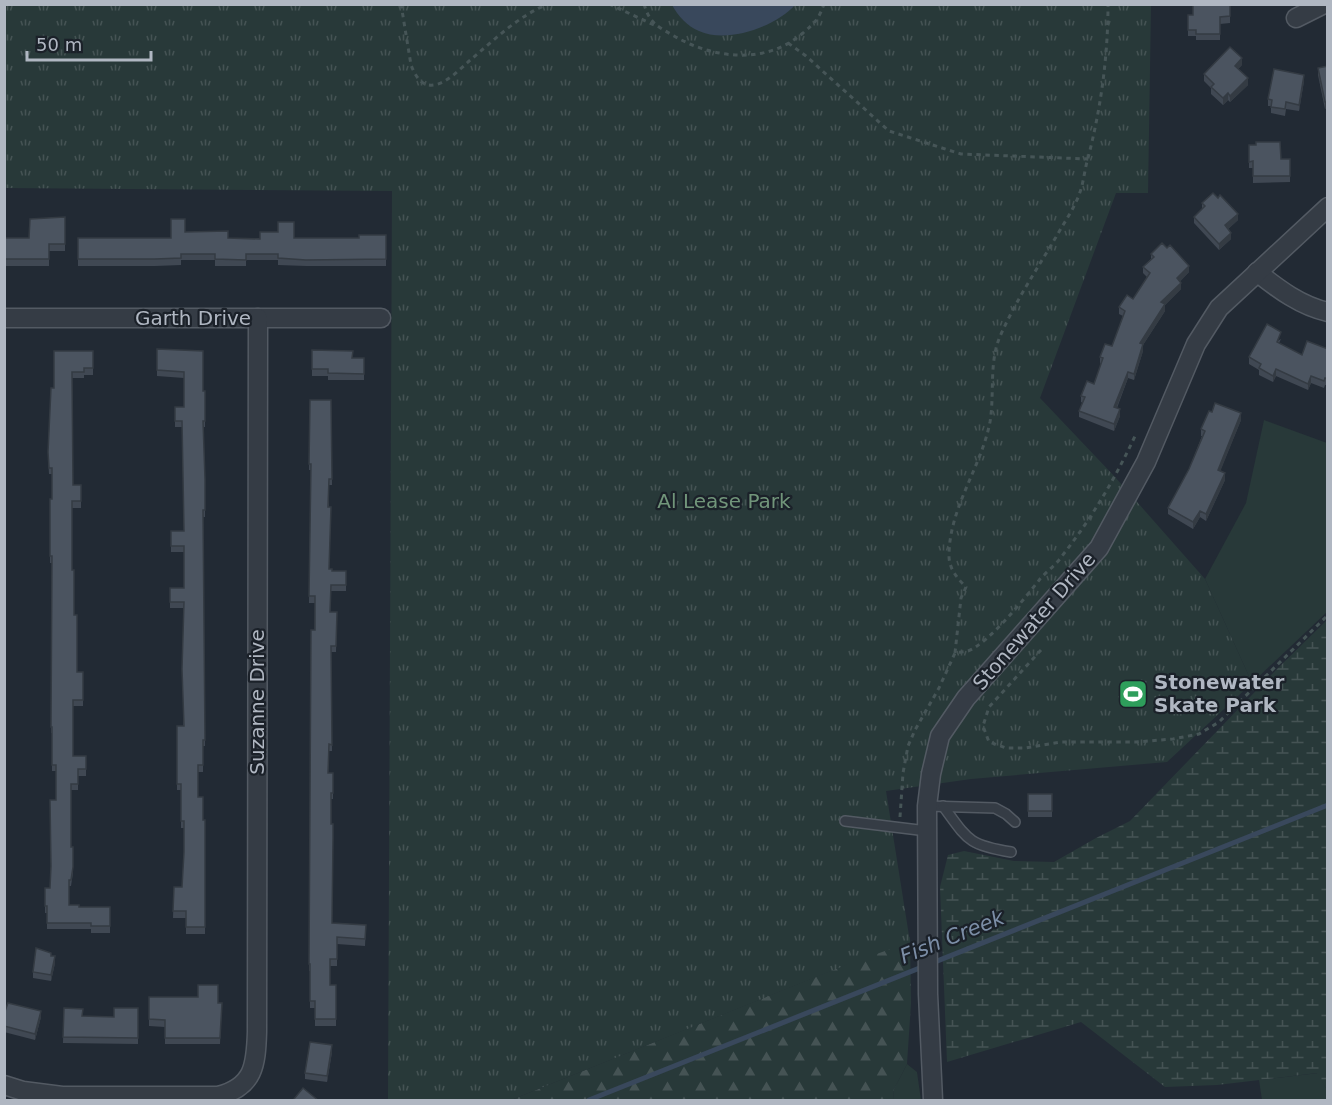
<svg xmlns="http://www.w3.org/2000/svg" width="1332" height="1105" viewBox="0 0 1332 1105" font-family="'DejaVu Sans',sans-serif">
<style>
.grass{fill:#283939}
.forest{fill:url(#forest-firs)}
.wetland{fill:url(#wetland-marsh)}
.park{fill:url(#park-tufts)}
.water{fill:#39485c}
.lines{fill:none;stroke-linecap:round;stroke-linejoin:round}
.stream{stroke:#39485c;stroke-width:5}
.service-casing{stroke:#535a63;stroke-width:12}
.minor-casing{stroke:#535a63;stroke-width:21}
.path{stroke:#465557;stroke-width:3;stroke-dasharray:4.5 4.5;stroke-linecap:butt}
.service{stroke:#353c45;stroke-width:9}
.minor{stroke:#353c45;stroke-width:18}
.wall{fill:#404853}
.shaded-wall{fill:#343b43}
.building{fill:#4b5460;stroke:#343b43;stroke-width:1.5}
.labels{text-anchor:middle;stroke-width:4.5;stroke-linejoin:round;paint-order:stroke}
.street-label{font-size:20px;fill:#b0b7c2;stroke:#1b2129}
.park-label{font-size:20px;fill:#71957a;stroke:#1b2129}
.poi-label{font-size:20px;font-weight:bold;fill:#b0b7c2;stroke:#1b2129;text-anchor:start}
.water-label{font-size:21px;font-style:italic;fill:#7c8ea7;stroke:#1b2129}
</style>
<defs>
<pattern id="forest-firs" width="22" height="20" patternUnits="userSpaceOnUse" patternTransform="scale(1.5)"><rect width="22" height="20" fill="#283939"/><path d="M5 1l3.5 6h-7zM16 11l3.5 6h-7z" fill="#455354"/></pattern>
<pattern id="wetland-marsh" width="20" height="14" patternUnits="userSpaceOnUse" patternTransform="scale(1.5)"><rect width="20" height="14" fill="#283939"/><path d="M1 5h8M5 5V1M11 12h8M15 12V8" fill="none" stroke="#455354"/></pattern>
<pattern id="park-tufts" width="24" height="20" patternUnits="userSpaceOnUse" patternTransform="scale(1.5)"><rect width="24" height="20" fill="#283939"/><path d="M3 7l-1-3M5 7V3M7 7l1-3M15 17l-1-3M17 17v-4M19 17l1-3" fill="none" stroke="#455354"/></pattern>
</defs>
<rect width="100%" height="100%" fill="#222a34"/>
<g class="grass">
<path d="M1264 420 1327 443V612L1252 683 1205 579 1246 503Z"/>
<path d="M907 1064 917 1072 921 1100H893L894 1089Z"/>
<path d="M1318 1073 1327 1090V1100H1262L1259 1080Z"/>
</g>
<path class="forest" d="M910 937 911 1003 907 1064 894 1089 893 1100H511L845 965Z"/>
<path class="wetland" d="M1327 620V1090L1317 1073 1217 1085 1165 1087 1081 1022 947 1062 940 887 948 855 964 851 1014 861 1054 862 1096 838 1130 821 1277 669Z"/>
<path class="park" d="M5 5H1151L1148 193H1116L1040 398 1115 477 1205 579 1252 683 1167 762 971 779 886 791 910 942 846 965 511 1100H388L392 191 5 188Z"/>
<path class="water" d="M672 5H795C775 27 727 44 699 31 687 26 678 16 672 5Z"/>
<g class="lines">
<path class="stream" d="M589 1100 1328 805"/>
<g class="service-casing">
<g id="service">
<path d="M927 806 995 808 1006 814 1015 822"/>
<path d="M943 806C968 840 968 845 1011 852"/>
<path d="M845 821 927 831"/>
</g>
</g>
<g class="minor-casing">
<g id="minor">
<path d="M1296 18 1324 4"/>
<path d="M1257 272C1278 289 1301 306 1328 312"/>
<path d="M4 318H381"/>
<path d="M4 1085 23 1091 62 1096H218C254 1087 256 1065 257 1032L258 318"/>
<path d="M933 1100 928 994 927 806 931 774 940 736 966 698 1099 548 1146 462 1196 344 1219 308 1328 207"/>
</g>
</g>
<g class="path">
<path d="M401 4 411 65C415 75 421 87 434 85 447 83 459 70 468 62 493 41 518 16 548 4"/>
<path d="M609 4 654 25"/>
<path d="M644 4C650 24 657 26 674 36 714 59 766 65 803 33 815 22 818 21 824 4"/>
<path d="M788 43 806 56 889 131 961 154 1088 159"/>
<path d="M1041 650 989 707 983 726 989 742 1006 748H1025L1061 742H1136L1173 739 1199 734 1219 722 1328 615"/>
<path d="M955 653 961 598 966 587C958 579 949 569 949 556 949 508 981 468 990 422 995 392 988 360 1002 332 1017 299 1037 269 1056 237 1065 221 1076 206 1081 189 1084 179 1085 168 1088 158 1101 108 1108 56 1108 4"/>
<path d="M900 817 903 773 908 746 915 730 939 688 955 653C959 652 964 652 968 651 988 644 1026 597 1040 579 1047 571 1056 565 1062 556 1092 518 1116 477 1136 434"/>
</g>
<use href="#service" class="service"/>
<use href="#minor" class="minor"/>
</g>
<g class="wall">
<path d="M1230 4V23L1220 24V40H1196V36H1188V15H1193Z"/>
<path d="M1242 65 1238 69 1248 85 1230 102 1228 100 1223 105 1211 94V88L1204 81V74Z"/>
<path d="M1328 66 1325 109 1318 75V68Z"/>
<path d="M1304 81 1299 111 1286 109 1285 116 1271 113V106H1268V99Z"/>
<path d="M1249 145 1281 159H1290V182L1253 183V168H1249Z"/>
<path d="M1202 203 1238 220 1228 229 1231 239 1219 250 1194 223V217L1202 209Z"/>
<path d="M65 217V251H49V266H4V238H29Z"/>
<path d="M185 232 228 238H359L386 235V266H306L278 265V260H246V266H215V260H181V265L155 266H78V238H171Z"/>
<path d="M1151 254 1189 272 1180 281 1181 289 1165 305V311L1143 345V351L1134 380 1128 378 1117 408 1120 416 1114 431 1079 417V411L1083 403 1081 402V396L1094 384 1101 364 1100 363V357L1112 346 1123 316 1119 314V307L1133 299 1147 277 1143 273V267L1151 259Z"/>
<path d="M1281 339 1279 343 1302 355 1328 349V385H1325L1324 388 1311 383 1308 390 1276 376 1273 382 1259 375V370L1249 364V357Z"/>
<path d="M157 349 203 351V391H205V427H203L205 479V517H203L205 746H203V772H198V797L203 820H205V934H186V918H173L174 887H182L184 852V828H181V790H177V726H183L184 608H170V588H184V552H171V531H184L182 427H175V407H184V378L157 376Z"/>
<path d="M312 350 353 358H364V380H328V376H312Z"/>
<path d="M93 351V375H84V378H72L73 485H81V508H72V570L74 615 77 672H83V706H73V756H86V776H78V790H71V847L73 873 71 886H69V905L79 907H110V933H91V929H47V913H45V888H50L56 800V771H52V733H51L52 563H50V499H52V474H49L48 458 51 388H54Z"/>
<path d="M310 400H331L332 485H329V569L332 571H346V591H331L330 612H337L336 652H331L332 751H329L328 773H333V799H331L332 923 366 925 365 946 337 944V966H330V985H336V1026H315V1008H310V971H309V964L315 603H309L311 470H309Z"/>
<path d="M1241 420 1220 471 1225 480 1206 521 1200 517 1193 529 1168 514V508L1189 469 1202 436H1201V429Z"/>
<rect x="1028" y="794" width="24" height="23"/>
<path d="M51 956 55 963 51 981 33 978V972Z"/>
<path d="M149 997 222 1003 220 1044H165V1027L149 1026Z"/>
<path d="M64 1008 83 1016 114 1017 138 1008V1044L63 1043Z"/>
<path d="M4 1014 41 1017 35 1040 4 1032Z"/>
<path d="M332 1052 327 1082 305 1079V1073Z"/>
</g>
<g class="shaded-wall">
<path d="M1242 58V65L1235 72V66Z"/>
<path d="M1304 75V81L1299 111V105Z"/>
<path d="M1248 78V85L1230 102V96Z"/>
<path d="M1228 93V100L1223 105V98Z"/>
<path d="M1325 102H1328V108L1325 109Z"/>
<path d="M1238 214V220L1225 232V225Z"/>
<path d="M1231 233V239L1219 250V244Z"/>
<path d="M1189 266V272L1177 285V278Z"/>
<path d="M1181 283V289L1165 305V311L1143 345V351L1134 380V374L1140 343 1161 302Z"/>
<path d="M1276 369V376L1273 382V376Z"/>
<path d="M1128 372V378L1114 414V407Z"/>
<path d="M1311 376V383L1308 390V384Z"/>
<path d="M1120 409V416L1114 431V424Z"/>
<path d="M1241 413V420L1218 477V470Z"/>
<path d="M1225 473V480L1206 521V514Z"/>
<path d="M1200 511V517L1193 529V522Z"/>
<path d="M55 956V963L51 981V975Z"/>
<path d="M41 1011V1017L35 1040V1034Z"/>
<path d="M332 1045V1052L327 1082V1076Z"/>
</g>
<g class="building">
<path d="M1193 4H1230V16L1220 17V34H1196V30H1188V15H1193Z"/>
<path d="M1230 47 1242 58 1235 66 1248 78 1230 96 1228 93 1223 98 1211 87 1214 84 1204 74Z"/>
<path d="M1328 66V102H1325L1318 68Z"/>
<path d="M1274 69 1304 75 1299 105 1286 102 1285 109 1271 107 1272 100 1268 99Z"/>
<path d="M1256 142H1280L1281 159H1290V176H1253V161L1249 162V145H1256Z"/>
<path d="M1213 193 1218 198 1220 195 1238 214 1225 225 1231 233 1219 244 1194 217 1205 206 1202 203Z"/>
<path d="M65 217V244H49V259H4V238H29L30 219Z"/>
<path d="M171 219H185V232L228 231V238L260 239V232H278V222H294V238H359V235H386V259L306 260 278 258V254H246V260L215 259V254H181V258L155 259H78V238H171Z"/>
<path d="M1162 243 1167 248 1170 245 1189 266 1177 278 1181 283 1161 302 1165 304 1140 343 1143 344 1134 374 1128 372 1114 407 1120 409 1114 424 1079 411 1085 397 1081 396 1087 381 1094 384 1103 358 1100 357 1105 344 1112 346 1125 311 1119 307 1127 295 1133 299 1150 273 1143 267 1154 257 1151 254Z"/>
<path d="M1267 324 1281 332 1277 342 1302 355 1307 341 1328 349V379L1325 378 1324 381 1311 376 1308 384 1276 369 1273 376 1259 368 1261 364 1249 357Z"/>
<path d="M157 349 203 351V391H205V421H203L205 479V510H203L205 740H203V765H198V797H203V820H205V927H186V911H173L174 887H182L184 852V821H181V784H177V726H184L182 669 184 602H170V588H184V546H171V531H184L182 421H175V407H184V372L157 370Z"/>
<path d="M312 350 353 351 352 358H364V374L328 373V369H312Z"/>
<path d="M54 351H93V368H84V372H72L73 485H81V501H72V570H74V615H77V672H83V700H73V756H86V769H78V784H71V847H73V867L71 880H69V905H79V907H110V926H91V923H47V906H45V888H50L51 866 50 800H56V765H52V727H51L52 556H50V499H52V468H49L48 452 51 388H54Z"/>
<path d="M310 400H331L332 479H329L328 507H331L329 569H332V571H346V585H331L330 612H337L336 646H331L332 745 329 744 328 773H333V793H331V824H333V839L332 923 366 925 365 939 337 937V959H330V985H336V1019H315V1001H310V964H309L311 630H315V596H309L311 464H309Z"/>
<path d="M1215 403 1241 413 1218 470 1225 473 1206 514 1200 511 1193 522 1168 508 1189 469 1205 431 1201 429 1209 411 1212 412Z"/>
<rect x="1028" y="794" width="24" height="17"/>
<path d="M36 948 51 953V956H55L51 975 33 972Z"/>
<path d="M198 985H218V1003H222L220 1038H165V1020L149 1019V997H198Z"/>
<path d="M8 1003 41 1011 35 1034 4 1026V1014Z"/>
<path d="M64 1008 83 1009 82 1016 114 1017V1008H138V1038L63 1037Z"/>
<path d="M310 1042 332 1045 327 1076 305 1073Z"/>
<path d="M303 1088 319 1101H297L294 1099Z"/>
</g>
<defs>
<g id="stadium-square" transform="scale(1.5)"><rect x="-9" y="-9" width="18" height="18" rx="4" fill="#2e9e5b" stroke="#1b2129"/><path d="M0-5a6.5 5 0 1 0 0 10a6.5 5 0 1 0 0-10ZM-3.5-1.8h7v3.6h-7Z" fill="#fff"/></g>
</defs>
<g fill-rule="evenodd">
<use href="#stadium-square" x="1133" y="694"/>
</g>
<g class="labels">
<g class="street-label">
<text x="193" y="325">Garth Drive</text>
<text transform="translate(1034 621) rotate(-49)" y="7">Stonewater Drive</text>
<text transform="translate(257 702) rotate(-90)" y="7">Suzanne Drive</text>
</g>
<g class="park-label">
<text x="724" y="508">Al Lease Park</text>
</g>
<g class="poi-label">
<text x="1154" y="689">Stonewater<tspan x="1154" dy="23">Skate Park</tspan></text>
</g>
<g class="water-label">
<text transform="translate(952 937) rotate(-22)" y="7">Fish Creek</text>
</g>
</g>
<rect width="1332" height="1105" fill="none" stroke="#b0b7c2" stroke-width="12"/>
<path d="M27 51v9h124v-9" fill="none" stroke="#b0b7c2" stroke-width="3"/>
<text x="36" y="51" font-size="18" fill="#b0b7c2" stroke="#1b2129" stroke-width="4.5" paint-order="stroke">50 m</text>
</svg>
